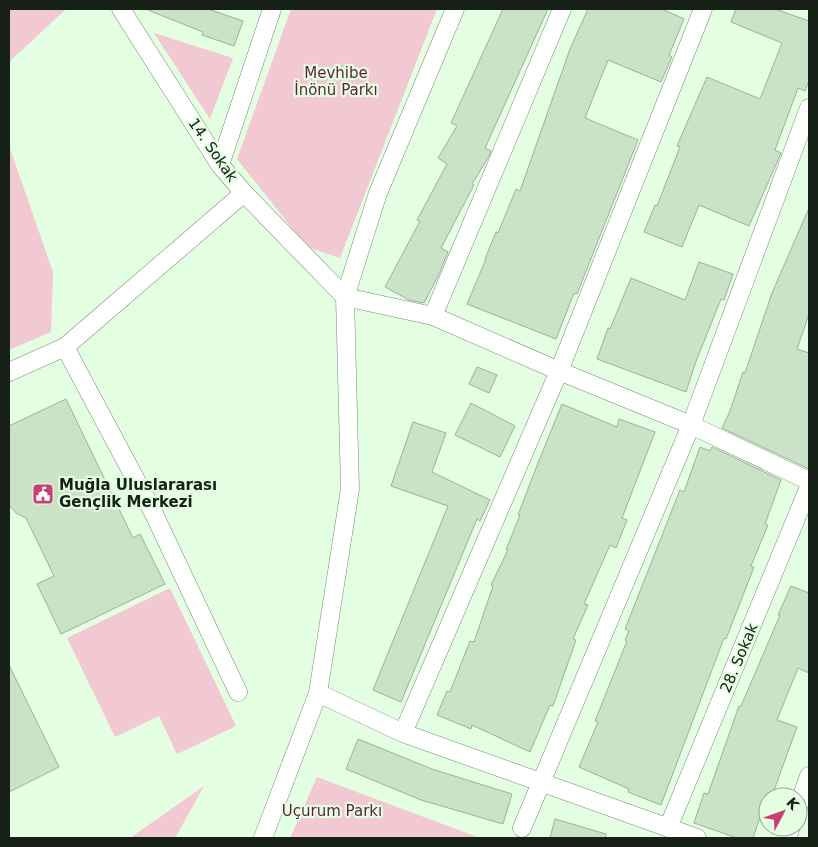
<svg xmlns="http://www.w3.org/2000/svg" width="818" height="847" viewBox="0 0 818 847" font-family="'DejaVu Sans',sans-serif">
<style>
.green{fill:#f2c8d2}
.building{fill:#cae3c7;stroke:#9ab298}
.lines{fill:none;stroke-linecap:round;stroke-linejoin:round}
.minor-casing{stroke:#758c73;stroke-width:19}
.minor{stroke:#fff;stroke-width:18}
.labels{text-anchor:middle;stroke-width:4.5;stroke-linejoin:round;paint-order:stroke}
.park-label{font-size:15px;fill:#611f37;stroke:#e4fee2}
.street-label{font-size:15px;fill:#172016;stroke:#e4fee2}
.poi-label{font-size:15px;font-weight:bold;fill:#172016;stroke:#e4fee2;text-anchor:start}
</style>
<rect width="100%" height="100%" fill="#e4fee2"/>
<g class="green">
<path d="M9 9H66L9 62Z"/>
<path d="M291 9H437L340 258 307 247 237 159Z"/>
<path d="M154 33 233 58 210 119Z"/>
<path d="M9 146 53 272 51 332 9 350Z"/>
<path d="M170 588 236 726 177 754 159 716 115 737 67 638Z"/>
<path d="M317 777 480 838H290Z"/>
<path d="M204 786 175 838H130Z"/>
</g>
<g class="building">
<path d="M148 9H208L243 21 234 46 202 35 203 32 148 10Z"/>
<path d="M503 9H548L485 148 491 151 488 158 472 184 474 185 441 248 448 252 439 274 424 303 409 300 385 287 420 221 417 220 447 164 438 158 457 126 451 123Z"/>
<path d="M588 9H662L684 19 669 55 672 57 661 82 608 60 585 118 638 140 577 294 574 293 556 339 467 304 486 259H485L496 232 498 233 516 189 520 191 570 49Z"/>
<path d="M736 9H775L809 21V81L805 91 798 88 775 150 781 153 749 226 699 205 682 247 644 232 655 205 657 206 680 147 677 146 707 77 760 99 782 43 731 22Z"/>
<path d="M809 208V314L797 349 809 353V469L722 428 730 411 743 372 745 373 772 293Z"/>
<path d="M699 262 733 274 724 300 721 299 695 364 686 392 597 359 608 328 610 329 631 278 685 300Z"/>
<path d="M477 367 497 375 489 393 469 384Z"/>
<path d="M66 399 133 538 140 534 165 584 61 634 37 584 54 576 26 518 16 513 9 505V426Z"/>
<path d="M471 403 515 426 500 457 455 435Z"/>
<path d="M562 404 617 427 619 419 655 432 622 518 627 520 616 548 610 545 584 604 588 605 573 639 576 640 553 706 550 705 530 752 472 725 471 729 437 715 447 691 450 692 470 641 474 642 493 586 491 585 508 550H506L520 515H518L536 468Z"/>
<path d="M413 422 446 433 432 472 490 500 480 521 477 519 401 702 373 690 448 506 391 486Z"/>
<path d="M700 447 710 451 712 447 781 480 765 524 768 525 751 566 754 567 726 639 724 638 661 805 628 792 629 789 579 767 598 722 595 721 627 641 625 640 629 631 625 629 680 490 684 492Z"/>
<path d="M791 586 809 593V673L798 668 777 720 797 727 772 796 768 794 753 838H737L694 823 704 793 708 794 739 706H741L780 615H778Z"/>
<path d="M9 665 59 767 9 792Z"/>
<path d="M358 739 432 769 512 794 503 824 421 800 346 769Z"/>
<path d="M555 819 606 834V838H550Z"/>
</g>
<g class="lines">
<g class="minor-casing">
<g id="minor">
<path d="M121 9 220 165 244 193 345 297"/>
<path d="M220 165 272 9"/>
<path d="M345 297 433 316 559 371 691 425 809 481"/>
<path d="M433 316 562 9"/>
<path d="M65 347 154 514 238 692"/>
<path d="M9 372 65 347 244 193"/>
<path d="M318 693 403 733 697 838"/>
<path d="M403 733 559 371 703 9"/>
<path d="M798 807 809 776"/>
<path d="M522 828 691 425 809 108"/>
<path d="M668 828 809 487"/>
<path d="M263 838 318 693 350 489 345 297 378 193 455 9"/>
<path d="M787 838 791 827"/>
</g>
</g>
<use href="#minor" class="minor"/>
</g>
<defs>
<g id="civic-square" transform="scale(1.125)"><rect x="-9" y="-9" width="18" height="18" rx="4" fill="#c93e73" stroke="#e4fee2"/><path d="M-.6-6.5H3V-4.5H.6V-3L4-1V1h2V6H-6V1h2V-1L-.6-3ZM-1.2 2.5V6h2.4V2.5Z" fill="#fff"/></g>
</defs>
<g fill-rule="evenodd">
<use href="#civic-square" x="43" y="494"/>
</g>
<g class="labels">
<g class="park-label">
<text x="336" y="78">Mevhibe<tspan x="336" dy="17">İnönü Parkı</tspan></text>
<text x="332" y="816">Uçurum Parkı</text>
</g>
<g class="street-label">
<text transform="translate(213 150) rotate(55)" y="5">14. Sokak</text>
<text transform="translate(739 658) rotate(-67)" y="5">28. Sokak</text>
</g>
<g class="poi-label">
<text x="59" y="490">Muğla Uluslararası<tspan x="59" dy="17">Gençlik Merkezi</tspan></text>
</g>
</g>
<rect width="818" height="847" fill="none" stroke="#172016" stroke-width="20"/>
<g transform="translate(783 812) rotate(49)"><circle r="24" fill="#e4fee2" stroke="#92a590"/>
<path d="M0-4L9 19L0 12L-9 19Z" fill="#c93e73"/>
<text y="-8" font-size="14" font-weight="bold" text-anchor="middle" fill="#172016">K</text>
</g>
</svg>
